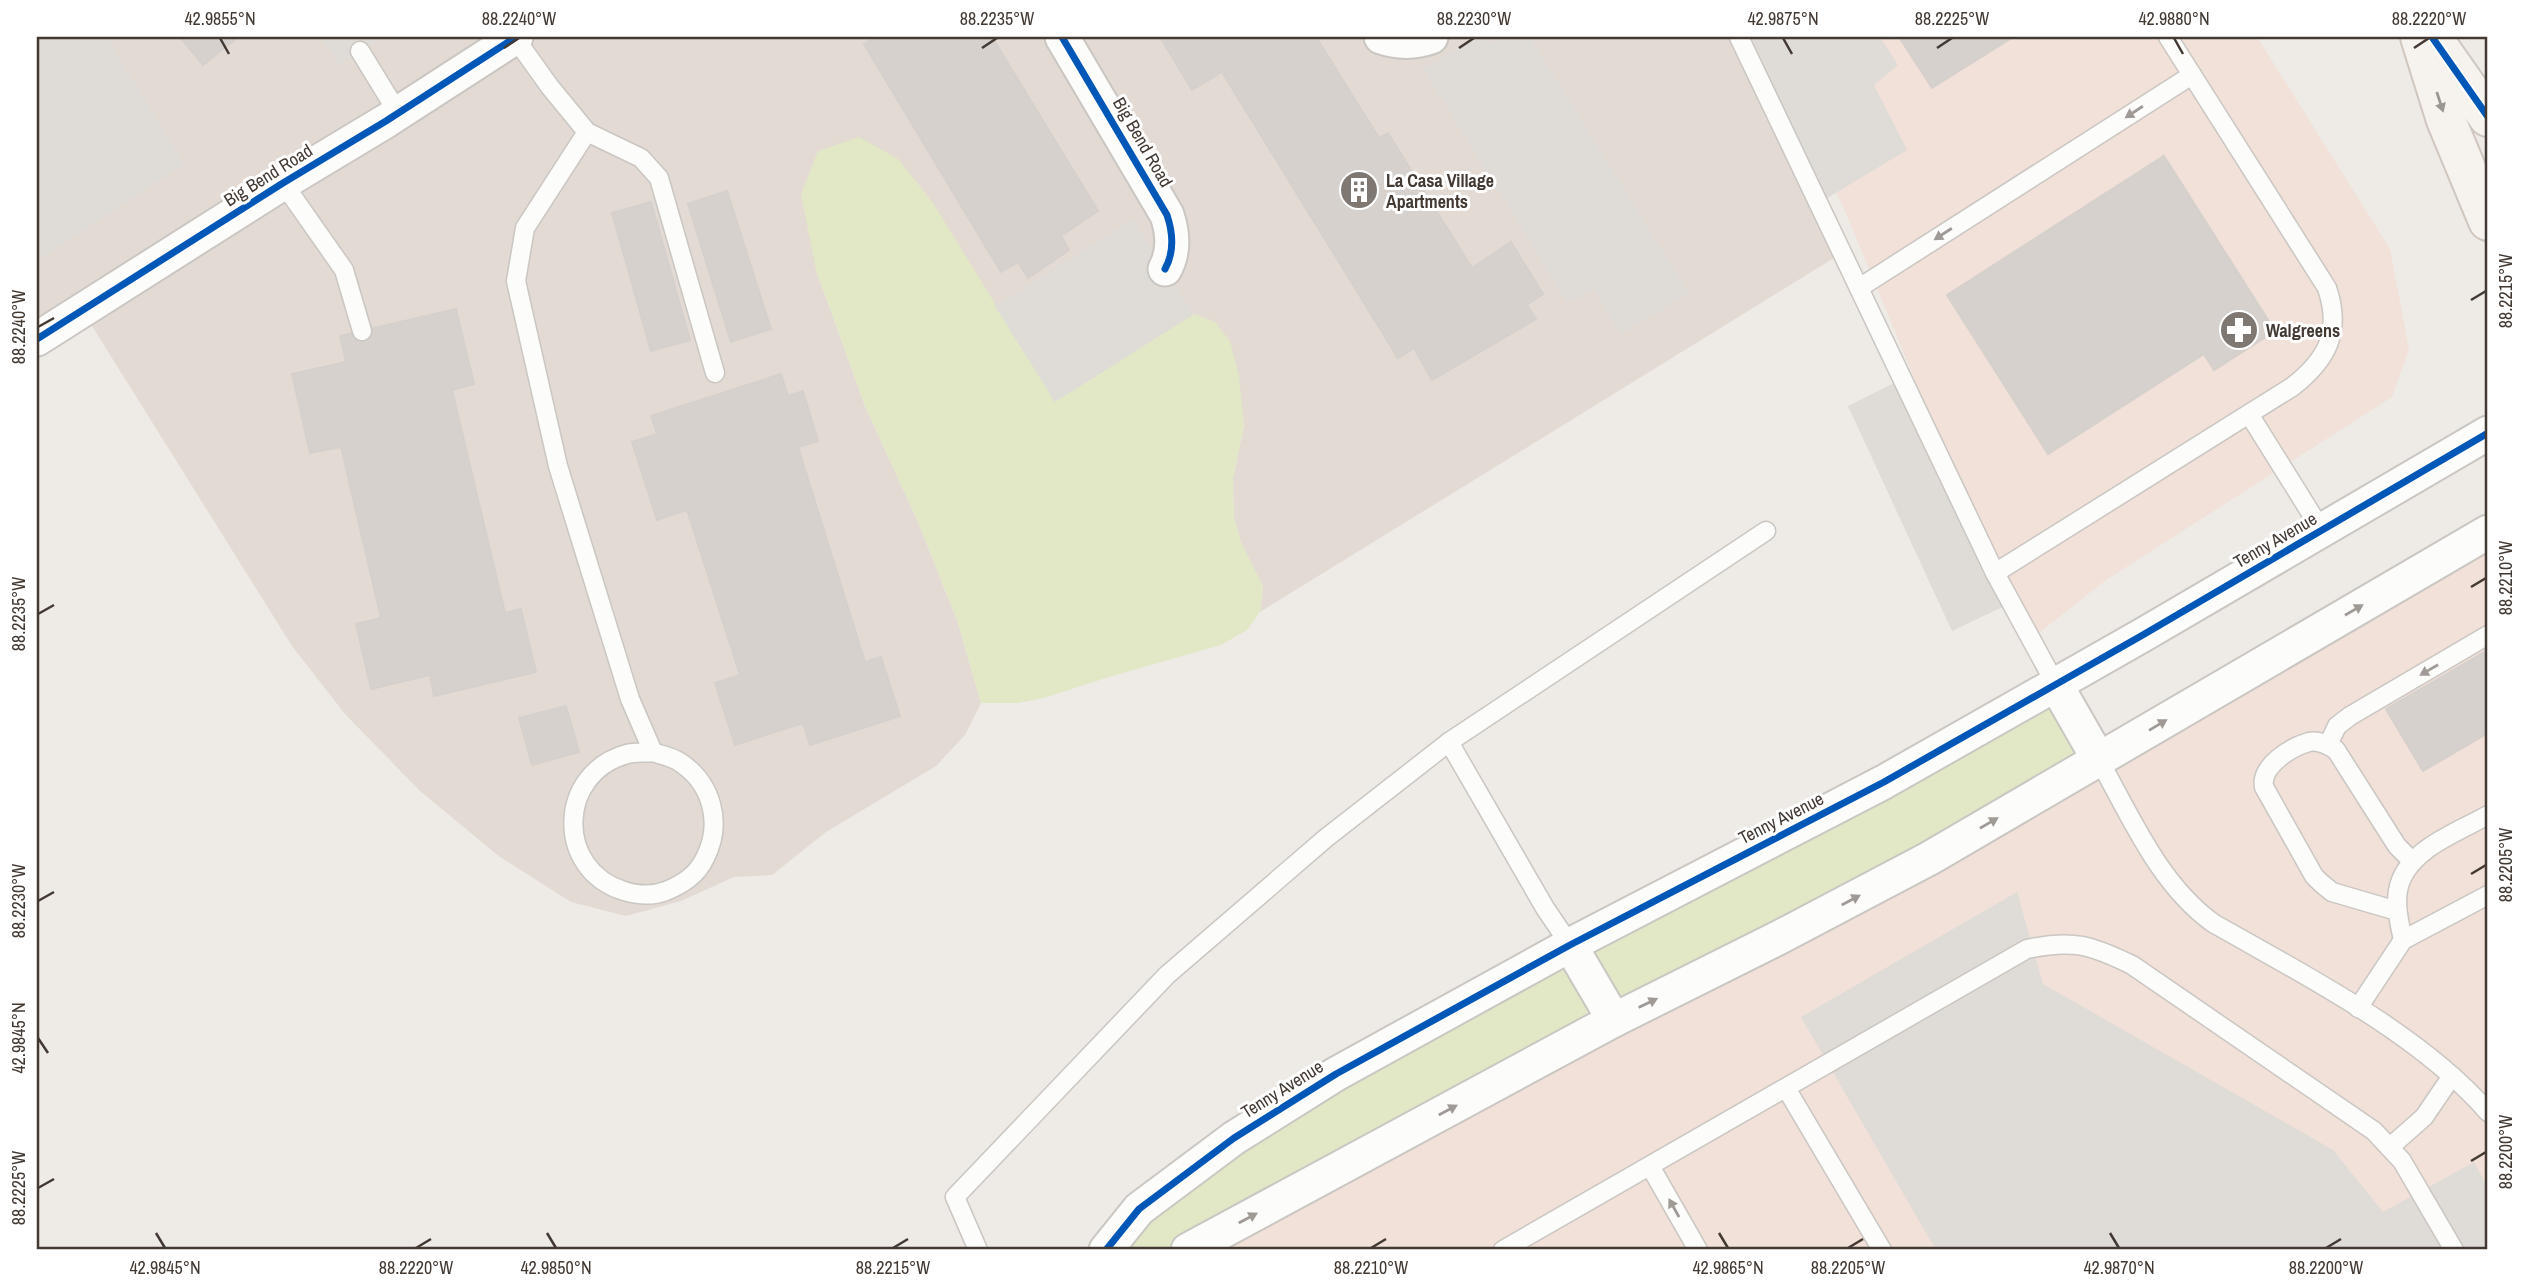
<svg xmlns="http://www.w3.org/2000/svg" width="2525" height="1287" font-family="'Archivo Narrow',sans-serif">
<rect width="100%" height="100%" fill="#eeeae6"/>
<g fill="#e2dad3">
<polygon points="37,37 510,37 37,335"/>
<polygon points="517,37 1739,37 1842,253 1260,612 1263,586 1241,543 1234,518 1233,479 1244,425 1055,402 995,306 816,270 865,406 918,522 958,623 981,703 965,735 936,766 826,832 772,875 734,877 681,901 626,916 571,902 500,857 420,791 345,714 292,646 82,310"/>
</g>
<g fill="#f1e1d8">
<polygon points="1762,37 2257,37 2390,249 2409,349 2392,397 2106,580 2035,636 1854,409 1915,380 1845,211"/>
<polygon points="2488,533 2488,1250 1214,1250"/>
</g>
<g fill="#e2e8c6">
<polygon points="859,137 898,159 933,203 1055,401 1194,314 1215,322 1230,341 1239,376 1244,425 1233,479 1234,518 1241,543 1263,586 1260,612 1247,630 1221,645 1109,677 1044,698 1018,703 981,703 958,623 918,522 865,406 816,270 801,194 818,151"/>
<polygon points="2056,685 2099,759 1213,1250 1106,1250 1233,1139"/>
</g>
<g fill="#dfdbd7">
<polygon points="37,37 107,37 184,164 37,261"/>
<polygon points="320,37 384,37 339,65"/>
<polygon points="1476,37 1489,37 1494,44 1505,37 1530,37 1689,293 1621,335 1594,289 1568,304 1423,69"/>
<polygon points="1739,37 1880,37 1898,65 1874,85 1907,150 1819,203"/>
<polygon points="1133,219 1194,314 1055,402 995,306"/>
<polygon points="1902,379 2011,603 1952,631 1848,406"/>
<polygon points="2017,892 2043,984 2333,1150 2383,1212 2474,1162 2488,1188 2488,1250 1936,1250 1801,1017"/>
</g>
<g fill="#d6d1cd" stroke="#d6d0cc" stroke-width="2">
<polygon points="180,37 238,37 203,65"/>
<polygon points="876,37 992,37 1098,211 1061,236 1069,250 1028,278 1018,262 1001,272 864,44"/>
<polygon points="1160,37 1316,37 1379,138 1388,133 1472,268 1511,242 1543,294 1527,305 1536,319 1432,380 1414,348 1398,358 1222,72 1192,90"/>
<polygon points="1899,37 2013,37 1932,88"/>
<polygon points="2164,156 2275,331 2214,370 2204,354 2048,454 1947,295"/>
<polygon points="727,191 771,329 731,342 688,204"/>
<polygon points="651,202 690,340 651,351 612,213"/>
<polygon points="456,309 474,384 452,390 505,613 521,609 536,672 434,696 430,675 371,689 356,624 381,618 341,447 310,453 292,374 346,362 340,336"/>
<polygon points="781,374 788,396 803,391 818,441 798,447 865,662 881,657 900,716 810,745 803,723 735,745 715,683 740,675 687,510 657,520 632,442 657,434 651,416"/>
<polygon points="2488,650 2488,733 2423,771 2386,709"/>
<polygon points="566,706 579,752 532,765 519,718"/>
</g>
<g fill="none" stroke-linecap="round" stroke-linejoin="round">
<defs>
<g id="service">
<polyline points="1739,37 1995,573 2056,685"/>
<polyline points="515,38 550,87 587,132 641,158 659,178 715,373"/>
<polyline points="360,51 398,113"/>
<path d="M587,132L525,228L516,281L558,466L630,699L653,752C661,755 671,757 678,761C712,782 723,823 705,858C697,875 683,884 666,891C653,896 637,895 624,891C555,870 557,773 627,754C635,752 645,753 653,752"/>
<polyline points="283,183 344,270 362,331"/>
<polyline points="1859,288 2192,75"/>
<polyline points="2249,414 2322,531"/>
<path d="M1995,573L2292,387C2327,360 2342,332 2327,288L2168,37"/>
<polyline points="2328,745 2337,726 2350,716 2488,635"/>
<path d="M2099,760C2131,817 2159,884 2213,923C2304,975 2419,1033 2488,1112"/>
<path d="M2397,911L2332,892L2321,883L2314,876L2264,787C2260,766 2291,747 2309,742C2319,740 2328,745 2336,750L2397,846L2413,862"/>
<path d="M2403,940C2399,921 2393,899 2401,880C2414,847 2460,831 2488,815"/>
<polyline points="1570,945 1545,908 1449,742 1766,531"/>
<polyline points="2358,1008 2403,940 2488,895"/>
<polyline points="1786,1088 1882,1250"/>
<polyline points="2390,1147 2424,1117 2452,1076"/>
<polyline points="1650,1166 1698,1250"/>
<polyline points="978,1250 955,1197 1167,975 1326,838 1449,742"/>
<path d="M1503,1250L2027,949C2073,939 2091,945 2132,965L2374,1131L2402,1161L2454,1250"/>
</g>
<g id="minor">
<path d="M1062,37L1167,215C1173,233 1175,251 1165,269"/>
<path d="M1381,37C1398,43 1414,43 1431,37"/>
<polyline points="37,339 283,183 386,121 516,37"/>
<polyline points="2056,685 2099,760"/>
<polyline points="1570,945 1614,1020"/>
<polyline points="1106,1250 1139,1209 1234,1138 1336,1074 1570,945 1884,782 2141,636 2488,433"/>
<polyline points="1188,1250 1614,1020 1780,937 1930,858 2488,532"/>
</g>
<g id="secondary">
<polyline points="2420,37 2446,120 2488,221"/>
<polyline points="2432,37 2488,117"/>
</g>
</defs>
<use href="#service" stroke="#cac6c2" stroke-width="21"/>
<use href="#minor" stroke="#cac6c2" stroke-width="37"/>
<use href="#secondary" stroke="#cfc6be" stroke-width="42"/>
<use href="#service" stroke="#fcfcfb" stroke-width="18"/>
<use href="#minor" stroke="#fcfcfb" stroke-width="33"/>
<use href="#secondary" stroke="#f6f2ed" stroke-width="38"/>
<defs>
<g id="cycleway">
<path d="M1062,37L1167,215C1173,233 1175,251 1165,269"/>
<polyline points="2432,37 2488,117"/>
<polyline points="37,339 283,183 386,121 516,37"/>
<polyline points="1106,1250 1139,1209 1234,1138 1336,1074 1570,945 1884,782 2141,636 2488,433"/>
</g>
</defs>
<use href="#cycleway" stroke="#fff" stroke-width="11"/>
<use href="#cycleway" stroke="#0057b8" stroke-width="7"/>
</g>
<defs><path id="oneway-solid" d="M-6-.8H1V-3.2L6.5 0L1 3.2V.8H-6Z" transform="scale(1.75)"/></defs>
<use fill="#9c9690" href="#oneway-solid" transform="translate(2440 102) rotate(72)"/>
<g fill="#a09a97">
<use href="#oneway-solid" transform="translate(2134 112) rotate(147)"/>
<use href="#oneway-solid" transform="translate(1943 234) rotate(147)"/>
<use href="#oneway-solid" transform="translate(2354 610) rotate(-30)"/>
<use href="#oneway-solid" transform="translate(2429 670) rotate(150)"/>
<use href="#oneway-solid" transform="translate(2158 725) rotate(-31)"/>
<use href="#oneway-solid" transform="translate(1989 823) rotate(-30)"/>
<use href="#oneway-solid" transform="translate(1851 900) rotate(-28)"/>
<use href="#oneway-solid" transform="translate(1648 1003) rotate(-26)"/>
<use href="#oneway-solid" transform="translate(1448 1110) rotate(-28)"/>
<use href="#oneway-solid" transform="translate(1674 1208) rotate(-119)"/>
<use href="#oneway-solid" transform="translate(1248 1218) rotate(-28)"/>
</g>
<path fill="none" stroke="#433933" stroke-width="2.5" d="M220,38L229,54M1783,38L1792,54M2174,38L2183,54M504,48L519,38M982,48L997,38M1459,48L1474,38M1937,48L1952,38M2414,48L2429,38M2471,300L2486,291M38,327L54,318M2471,587L2486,578M38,614L54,605M2471,874L2486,865M38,901L54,892M38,1038L48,1053M2471,1161L2486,1152M38,1188L54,1179M156,1233L165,1248M547,1233L556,1248M1719,1233L1728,1248M2110,1233L2119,1248M416,1248L431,1239M893,1248L908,1239M1371,1248L1386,1239M1848,1248L1863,1239M2326,1248L2341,1239"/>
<defs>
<symbol id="building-disc" viewBox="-11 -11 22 22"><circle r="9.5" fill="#7f7772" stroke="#fff"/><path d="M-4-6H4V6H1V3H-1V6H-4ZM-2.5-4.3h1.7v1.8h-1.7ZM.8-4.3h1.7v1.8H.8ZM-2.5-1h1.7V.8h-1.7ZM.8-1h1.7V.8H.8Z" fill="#fff"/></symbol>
<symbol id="pharmacy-disc" viewBox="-11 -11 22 22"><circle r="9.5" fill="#7f7772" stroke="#fff"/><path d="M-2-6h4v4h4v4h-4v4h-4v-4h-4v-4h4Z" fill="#fff"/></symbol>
</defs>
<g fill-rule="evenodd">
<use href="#building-disc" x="1337" y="168" width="44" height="44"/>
<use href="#pharmacy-disc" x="2217" y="308" width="44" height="44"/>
</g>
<g text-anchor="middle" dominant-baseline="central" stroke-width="6" stroke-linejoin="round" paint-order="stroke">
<g font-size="18" fill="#433933" stroke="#fff">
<text transform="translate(1143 142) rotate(60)">Big Bend Road</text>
<text transform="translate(268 175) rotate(-32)">Big Bend Road</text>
<text transform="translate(2275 540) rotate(-30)">Tenny Avenue</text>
<text transform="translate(1781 818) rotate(-27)">Tenny Avenue</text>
<text transform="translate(1282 1089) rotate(-32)">Tenny Avenue</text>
</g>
<g font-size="18" font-weight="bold" fill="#433933" stroke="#fff" text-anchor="start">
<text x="1386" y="180">La Casa Village<tspan x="1386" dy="21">Apartments</tspan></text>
<text x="2266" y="330">Walgreens</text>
</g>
</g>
<rect width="2525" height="1287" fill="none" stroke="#ffffff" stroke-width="77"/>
<rect x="38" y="38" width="2448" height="1210" fill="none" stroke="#433933" stroke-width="2.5"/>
<g font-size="18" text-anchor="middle" fill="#433933">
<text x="220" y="25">42.9855°N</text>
<text x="519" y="25">88.2240°W</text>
<text x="997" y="25">88.2235°W</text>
<text x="1474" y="25">88.2230°W</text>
<text x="1783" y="25">42.9875°N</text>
<text x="1952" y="25">88.2225°W</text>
<text x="2174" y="25">42.9880°N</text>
<text x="2429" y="25">88.2220°W</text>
<text transform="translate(2506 291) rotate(-90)" y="6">88.2215°W</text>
<text transform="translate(19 327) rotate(-90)" y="6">88.2240°W</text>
<text transform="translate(2506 578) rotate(-90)" y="6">88.2210°W</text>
<text transform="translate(19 614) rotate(-90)" y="6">88.2235°W</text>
<text transform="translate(2506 865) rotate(-90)" y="6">88.2205°W</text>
<text transform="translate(19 901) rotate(-90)" y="6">88.2230°W</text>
<text transform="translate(19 1038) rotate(-90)" y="6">42.9845°N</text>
<text transform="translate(2506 1152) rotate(-90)" y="6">88.2200°W</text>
<text transform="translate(19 1188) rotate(-90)" y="6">88.2225°W</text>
<text x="165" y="1274">42.9845°N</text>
<text x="416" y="1274">88.2220°W</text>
<text x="556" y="1274">42.9850°N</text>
<text x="893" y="1274">88.2215°W</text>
<text x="1371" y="1274">88.2210°W</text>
<text x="1728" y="1274">42.9865°N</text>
<text x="1848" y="1274">88.2205°W</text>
<text x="2119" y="1274">42.9870°N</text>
<text x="2326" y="1274">88.2200°W</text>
</g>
</svg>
